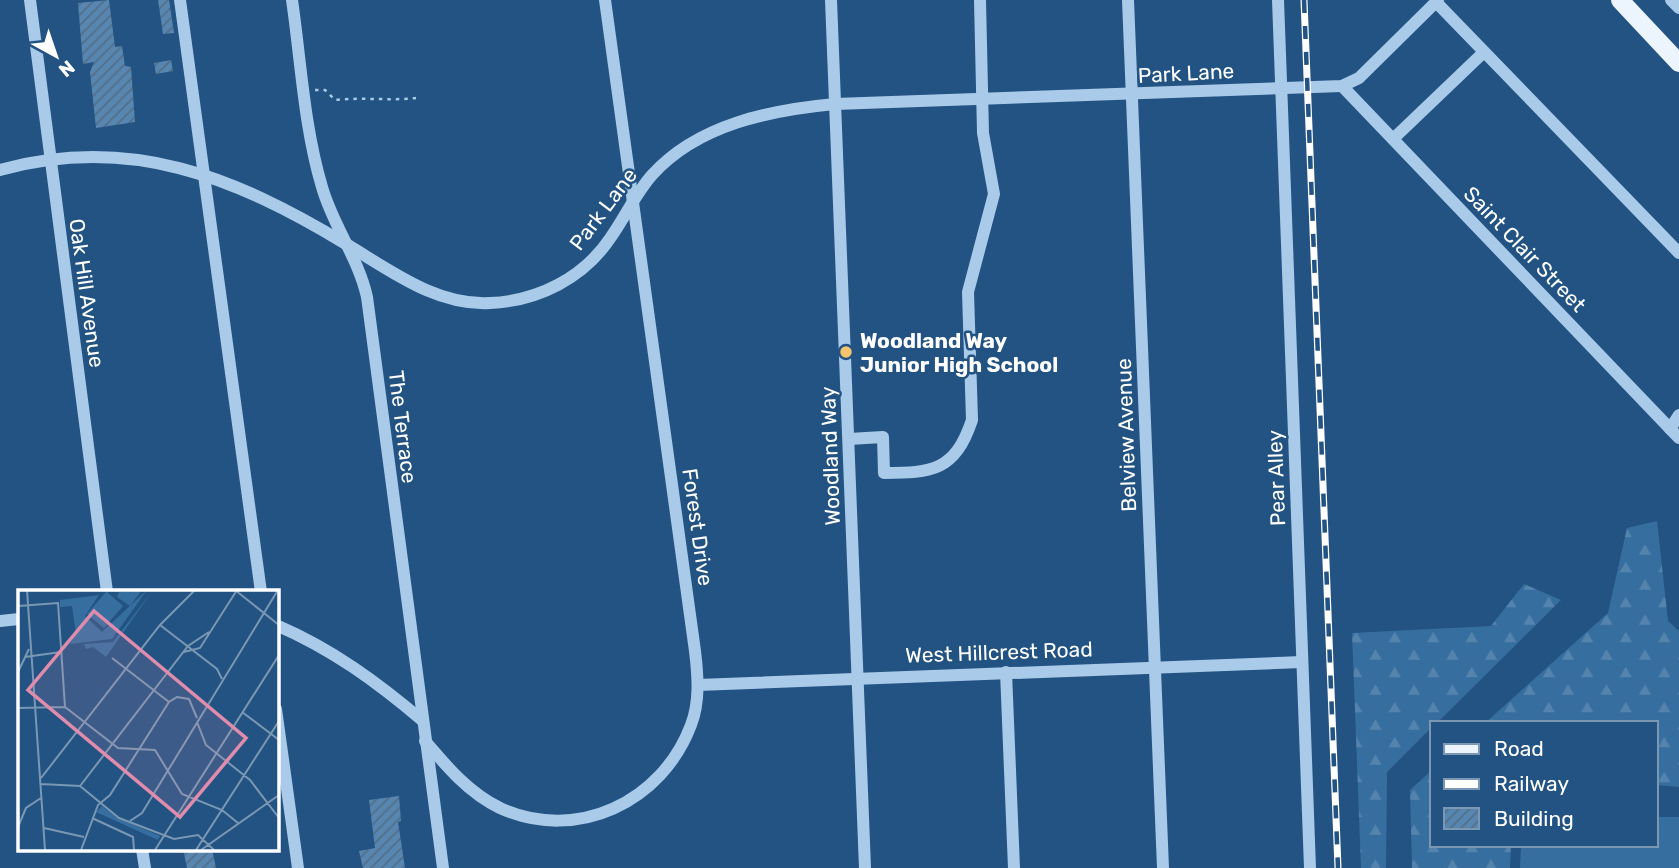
<svg xmlns="http://www.w3.org/2000/svg" width="1679" height="868" font-family="Rubik,sans-serif">
<defs>
<pattern id="forest-firs" width="22" height="20" patternUnits="userSpaceOnUse" patternTransform="scale(1.75)"><rect width="22" height="20" fill="#366ea0"/><path d="M5 1l3.5 6h-7zM16 11l3.5 6h-7z" fill="#5484ae"/></pattern>
<pattern id="building-hatch" width="6" height="6" patternUnits="userSpaceOnUse" patternTransform="scale(1.75)"><rect width="6" height="6" fill="#5786b0"/><path d="M-1 1l2-2M0 6l6-6M5 7l2-2" fill="none" stroke="#536f88"/></pattern>
</defs>
<rect width="100%" height="100%" fill="#225382"/>
<g fill="url(#forest-firs)">
<polygon points="1657,521 1668,621 1679,631 1679,787 1656,785 1656,723 1485,723 1608,613 1627,528"/>
<polygon points="1524,584 1561,600 1437,723 1432,723 1432,727 1387,772 1386,868 1361,868 1352,633 1491,626"/>
<polygon points="1432,770 1432,845 1511,845 1510,868 1412,868 1410,790"/>
</g>
<polygon fill="#366ea0" points="1656,817 1679,817 1679,868 1520,868 1521,845 1656,845"/>
<g fill="url(#building-hatch)">
<polygon points="109,0 115,47 122,46 125,66 131,67 135,122 96,128 90,72 94,62 83,64 78,3"/>
<polygon points="158,0 169,0 174,33 163,34"/>
<polygon points="171,60 173,71 156,74 154,63"/>
<polygon points="399,796 401,821 398,822 405,868 363,868 359,851 375,848 369,800"/>
<polygon points="183,849 212,849 216,868 187,868"/>
</g>
<g fill="none" stroke-linecap="round" stroke-linejoin="round">
<path stroke="#a9cae8" stroke-width="2.5" stroke-dasharray="3.5 5" stroke-linecap="butt" d="M315,90H325L335,100C363,97 389,101 416,98"/>
<g stroke="#a9cae8" stroke-width="12">
<polyline points="30,0 107,592"/>
<polyline points="180,0 261,592"/>
<path d="M292,0C301,62 304,127 322,187C333,226 358,257 367,297L443,868"/>
<polyline points="831,0 865,868"/>
<polyline points="1128,0 1163,868"/>
<polyline points="1278,0 1310,868"/>
<polyline points="1671,0 1679,8"/>
<polyline points="1436,2 1679,253"/>
<polyline points="1342,86 1679,438"/>
<polyline points="1393,139 1484,52"/>
<path d="M0,170C130,134 235,177 346,244C390,270 436,306 490,303C538,301 584,278 611,237C625,217 636,193 652,175C698,124 771,110 835,104L1342,86L1359,78L1438,0"/>
<polyline points="1670,429 1679,415"/>
<path d="M849,439L883,437L884,473C932,473 955,471 972,420L968,292L994,194L983,133L980,0"/>
<polyline points="0,621 19,619"/>
<path d="M276,625C332,649 377,682 423,721"/>
<polyline points="1006,672 1014,868"/>
<polyline points="698,685 1302,662"/>
<polyline points="276,709 298,868"/>
<path d="M425,741C447,767 469,793 500,808C577,843 662,802 691,725C700,702 698,676 695,651L605,0"/>
<polyline points="142,849 145,868"/>
</g>
<polyline stroke="#ecf4fe" stroke-width="18" points="1620,0 1679,63"/>
<defs>
<polyline id="rail" points="1304,0 1338,868"/>
</defs>
<use href="#rail" stroke="#fff" stroke-width="7"/>
<use href="#rail" stroke="#225382" stroke-width="4.5" stroke-dasharray="13" stroke-linecap="butt"/>
</g>
<circle fill="#f4c36c" stroke="#225382" stroke-width="2.5" cx="846" cy="352" r="7"/>
<g text-anchor="middle" dominant-baseline="central" stroke-width="5" stroke-linejoin="round" paint-order="stroke">
<g font-size="21" fill="#fff" stroke="#225382">
<text transform="translate(1186 73) rotate(-3)">Park Lane</text>
<text transform="translate(603 209) rotate(-53)">Park Lane</text>
<text transform="translate(1525 249) rotate(46)">Saint Clair Street</text>
<text transform="translate(87 293) rotate(82)">Oak Hill Avenue</text>
<text transform="translate(403 427) rotate(83)">The Terrace</text>
<text transform="translate(1126 435) rotate(-92)">Belview Avenue</text>
<text transform="translate(830 456) rotate(-92)">Woodland Way</text>
<text transform="translate(1276 478) rotate(-92)">Pear Alley</text>
<text transform="translate(698 527) rotate(82)">Forest Drive</text>
<text transform="translate(999 652) rotate(-2)">West Hillcrest Road</text>
</g>
<g font-size="21" font-weight="bold" fill="#fff" stroke="#225382" text-anchor="start">
<text x="860" y="340">Woodland Way<tspan x="860" dy="24">Junior High School</tspan></text>
</g>
</g>
<g transform="translate(18 590)">
<rect width="261" height="261" fill="#225382"/>
<path d="M129,0L94,49L52,54L58,44L54,16L42,17V10L81,5L67,26L84,42ZM135,0L88,67L75,57L68,59L66,54L95,52Z" fill="#366ea0"/>
<path d="M85,0H101L102,2L124,0L112,16L99,7L101,2H89L105,16L86,38L69,24L88,2ZM84,216L99,228L142,246L140,250L78,222Z" fill="#366ea0"/>
<path fill="none" stroke="#7a98b4" stroke-width="2" d="M9,0L27,260M217,0L261,35M0,16L40,13L47,117M142,35L199,79L204,89M166,62L182,58L219,0M7,67L43,62M94,68L151,112M0,82L11,59M0,118L47,117L100,158L137,160L164,204L204,220L220,233M224,122L261,150M179,132L188,155L232,190L261,228M23,188L142,35L177,0M23,194L62,196L101,228L156,249L180,245L196,260M62,196L170,56L191,42M74,228L115,247L116,260M112,231L124,223L260,0M0,237L8,218L23,208M26,238L66,247M63,260L80,215L92,205L151,112L159,107L171,109L179,128M137,260L261,65M178,260L261,131M183,260L261,205"/>
<path fill="#e08cad" fill-opacity="0.15" stroke="#e08cad" stroke-width="3.5" d="M76,21L228,148L162,227L10,100Z"/>
<rect width="261" height="261" fill="none" stroke="#fff" stroke-width="3.5"/>
</g>
<rect x="1430" y="721" width="228" height="126" fill="#225382" stroke="#7a98b4" stroke-width="2"/>
<rect x="1444" y="744" width="35" height="10" fill="#ecf4fe" stroke="#7a98b4" stroke-width="2"/>
<text x="1494" y="756" font-size="21" fill="#ffffff">Road</text>
<rect x="1444" y="779" width="35" height="10" fill="#ffffff" stroke="#7a98b4" stroke-width="2"/>
<text x="1494" y="791" font-size="21" fill="#ffffff">Railway</text>
<rect x="1444" y="808" width="35" height="21" fill="url(#building-hatch)" stroke="#7a98b4" stroke-width="2"/>
<text x="1494" y="826" font-size="21" fill="#ffffff">Building</text>
<g transform="translate(56 56) rotate(140)" stroke="#225382" stroke-width="5" paint-order="stroke">
<path d="M0-5L12 26L0 18L-12 26Z" fill="#ffffff"/>
<text y="-10" font-size="19" font-weight="bold" text-anchor="middle" fill="#ffffff">N</text>
</g>
</svg>
